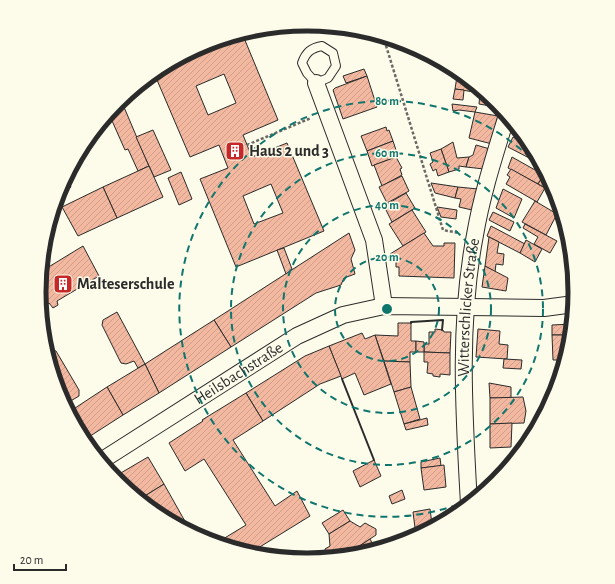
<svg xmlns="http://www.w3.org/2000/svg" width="615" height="584" font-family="'Alegreya Sans',sans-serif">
<defs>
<pattern id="building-hatch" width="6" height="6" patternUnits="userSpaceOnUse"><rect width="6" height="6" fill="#f2b8a0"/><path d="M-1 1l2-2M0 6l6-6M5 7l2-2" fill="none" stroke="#d09e8a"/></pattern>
</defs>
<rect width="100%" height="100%" fill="#fdfbea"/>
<g fill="url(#building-hatch)" stroke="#2b2b2b" fill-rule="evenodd">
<path d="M242,33L278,120L243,135L252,157L287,143L324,231L236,267L200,179L228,168L219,145L190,157L154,73L175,60ZM224,74L236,103L208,115L196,86ZM271,184L283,213L254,224L243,196Z"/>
<polygon points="364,69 367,76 346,83 343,76"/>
<polygon points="458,70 487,94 455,89"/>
<polygon points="367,76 377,107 343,119 333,90 335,88"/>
<polygon points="455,89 464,90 463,100 453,99"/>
<polygon points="480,93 487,94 501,107 494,106 494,109 490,109 490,106 479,104"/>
<polygon points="121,100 149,166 138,171 128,149 125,150 109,114"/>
<polygon points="452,104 477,107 475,112 459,110 453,111"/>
<polygon points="475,112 498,116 492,144 469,138"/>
<polygon points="386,127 387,131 389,130 393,141 367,151 361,136"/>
<polygon points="153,130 171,170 154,177 136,137"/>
<polygon points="513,137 533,148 536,154 533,160 508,147"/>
<polygon points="393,141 397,153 396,157 372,166 367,151"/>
<polygon points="453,142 457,158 469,157 466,167 459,166 459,169 449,172 441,149"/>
<polygon points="476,145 490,149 484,169 466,167 469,157 473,155"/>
<polygon points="441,149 449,172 438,176 436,169 433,171 430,164 433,162 430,153"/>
<polygon points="536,154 543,167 532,161"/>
<polygon points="396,157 402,168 400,169 402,175 382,186 374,165"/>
<polygon points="512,157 544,175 538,184 508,168"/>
<polygon points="149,166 163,197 117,218 103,187"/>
<polygon points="511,169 545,188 537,202 506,184 510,177 507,175"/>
<polygon points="181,172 192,199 179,205 168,178"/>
<polygon points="545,173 547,174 557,194 538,184"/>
<polygon points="402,176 409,191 387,203 379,187"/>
<polygon points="66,178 71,187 59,193 60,189"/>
<polygon points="431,183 458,187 455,198 435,193"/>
<polygon points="103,187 117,218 78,236 62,207"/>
<polygon points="458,187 478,189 472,210 459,207 461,199 455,198"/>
<polygon points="503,189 522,199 514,218 496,208"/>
<polygon points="406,193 415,208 392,222 384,206"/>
<polygon points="535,201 557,214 546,235 522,222"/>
<polygon points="437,207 457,210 456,219 441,217"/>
<polygon points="412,210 426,232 403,246 389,224"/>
<polygon points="493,212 514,222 510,231 489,220"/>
<polygon points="525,224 557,241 550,253 534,244 538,237 523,228"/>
<polygon points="491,226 525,244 520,253 487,236"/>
<polygon points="349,233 355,250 351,259 355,274 344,278 341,285 316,293 231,347 214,320"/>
<polygon points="424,233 433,246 444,246 444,243 455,243 454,278 399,276 399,267 396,267 396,261 390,254"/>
<polygon points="489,237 499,242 497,253 504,254 503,265 496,264 495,272 485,266"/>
<polygon points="526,240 542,249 535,262 520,253"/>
<polygon points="83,246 99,276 57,301 58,305 53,308 49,303 41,308 40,292 42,271"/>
<polygon points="284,248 292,269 286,274 277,250"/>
<polygon points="485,266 508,278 506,291 482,287"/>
<polygon points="117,312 145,364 138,368 134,361 126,364 121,363 102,325 103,320"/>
<polygon points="214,320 231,347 159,393 145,364"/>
<polygon points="398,323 411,323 411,341 416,341 416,352 410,352 410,362 384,361 375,335 398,336"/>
<polygon points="572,324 571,335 552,335 552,325"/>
<polygon points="435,329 443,330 444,332 451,332 450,353 424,352 424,344 429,344 429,332 435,332"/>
<polygon points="478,329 500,331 499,344 508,345 507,359 476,357"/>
<polygon points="362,333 365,339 375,335 391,384 364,395 355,373 342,379 329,346"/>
<polygon points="552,335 566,335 566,338 571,338 566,360 553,360"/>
<polygon points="416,341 424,342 424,352 416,352"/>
<polygon points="329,346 341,376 320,384 263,421 246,393 305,356"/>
<polygon points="51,350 56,351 79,390 79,396 69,402 73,409 69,412 60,394 47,353"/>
<polygon points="424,352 450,353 450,375 440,374 440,377 433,376 433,374 427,373 428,362 424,362"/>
<polygon points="504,359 522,360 521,369 503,368"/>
<polygon points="384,361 410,362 411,387 394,392"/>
<polygon points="145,364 159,393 123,415 107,387"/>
<polygon points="489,383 511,387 511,398 490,398"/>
<polygon points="107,387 123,415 84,440 69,412"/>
<polygon points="411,387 420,419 404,424 394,392"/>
<polygon points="246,393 263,421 233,440 275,506 297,491 310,516 250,553 227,546 223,539 246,525 204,459 185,471 169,443 203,421 202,420"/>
<polygon points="523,397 526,411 524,423 490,424 490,398"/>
<polygon points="427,418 428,425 406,430 404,424"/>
<polygon points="512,423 511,447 490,448 490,424"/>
<polygon points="148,457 164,484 140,499 114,477"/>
<polygon points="440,458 441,466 421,468 421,462"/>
<polygon points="374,460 381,476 360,487 353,471"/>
<polygon points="444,465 446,487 424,490 421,468"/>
<polygon points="164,484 191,532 158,515 140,499"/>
<polygon points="402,490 405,499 392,504 389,496"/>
<polygon points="430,509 432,524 438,525 416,536 413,512"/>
<polygon points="343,510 350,521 329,534 322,523"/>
<polygon points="350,521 360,527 365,523 376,529 376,535 343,557 320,559 325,555 325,549 330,546 329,534"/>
<polygon points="370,539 376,550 360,555 343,557"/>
</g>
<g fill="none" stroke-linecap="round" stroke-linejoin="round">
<defs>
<path id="lane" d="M322,46L333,53L336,66L328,78L316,83L307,73L302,63C306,52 311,48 322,46Z"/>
<g id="street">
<polyline points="316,83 374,240 384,306"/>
<path id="s1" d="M101,461L297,336L343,315L384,306L544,308L574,304"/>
<path id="s2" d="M469,504C464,415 458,323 475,235C482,194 495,154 507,115"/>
</g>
</defs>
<use href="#lane" stroke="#2b2b2b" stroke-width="10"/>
<use href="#street" stroke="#2b2b2b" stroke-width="18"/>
<g stroke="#6a6964" stroke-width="2.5" stroke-dasharray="3 2" stroke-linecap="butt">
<polyline points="383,36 443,230 459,233"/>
<polyline points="247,145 311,118"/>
</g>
<use href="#lane" stroke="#fdfbea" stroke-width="8"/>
<use href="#street" stroke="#fdfbea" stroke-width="16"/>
<g stroke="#2b2b2b" stroke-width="2">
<polyline points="411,323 411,322 443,320 442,330"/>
<polyline points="342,379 374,460"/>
</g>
</g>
<g fill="none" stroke="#0f766e" stroke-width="2" stroke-dasharray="7 5">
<circle cx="387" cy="309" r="52"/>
<circle cx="387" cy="309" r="104"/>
<circle cx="387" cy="309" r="156"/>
<path d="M480 495A208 208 0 1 1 549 178"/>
</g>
<defs>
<symbol id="building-square" viewBox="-11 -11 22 22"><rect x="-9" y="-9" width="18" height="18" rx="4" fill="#c62828" stroke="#fdfbea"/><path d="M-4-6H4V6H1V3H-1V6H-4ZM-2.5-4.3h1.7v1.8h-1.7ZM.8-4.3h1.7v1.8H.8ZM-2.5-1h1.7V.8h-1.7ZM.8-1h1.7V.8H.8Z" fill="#fff"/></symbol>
</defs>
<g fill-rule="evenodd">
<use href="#building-square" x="224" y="140" width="22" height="22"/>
<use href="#building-square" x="52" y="273" width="22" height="22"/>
</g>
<g text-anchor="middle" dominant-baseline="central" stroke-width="3" stroke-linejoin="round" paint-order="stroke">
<g font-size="16" font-weight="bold" fill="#2b2b2b" stroke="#fdfbea" text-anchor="start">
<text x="249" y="151">Haus 2 und 3</text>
<text x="77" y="284">Malteserschule</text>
</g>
<g font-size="16" fill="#2b2b2b" stroke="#fdfbea">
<text stroke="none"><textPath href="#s2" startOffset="197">Witterschlicker Straße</textPath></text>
<text stroke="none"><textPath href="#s1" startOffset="163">Heilsbachstraße</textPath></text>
</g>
</g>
<path d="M0 0H615V584H0ZM46 292a261 261 0 1 1 522 0a261 261 0 1 1-522 0Z" fill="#fdfbea" fill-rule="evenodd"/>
<path fill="none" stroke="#2b2b2b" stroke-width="5" d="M46 292a261 261 0 1 1 522 0a261 261 0 1 1-522 0Z"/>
<circle cx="387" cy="309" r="6" fill="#0f766e" stroke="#fdfbea" stroke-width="2"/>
<g font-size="12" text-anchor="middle" font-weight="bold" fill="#0f766e" stroke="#fdfbea" stroke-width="3" stroke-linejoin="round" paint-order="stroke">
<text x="387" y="105">80 m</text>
<text x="387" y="157">60 m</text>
<text x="387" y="209">40 m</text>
<text x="387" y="261">20 m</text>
</g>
<path d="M14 564v6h52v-6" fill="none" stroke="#2b2b2b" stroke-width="2"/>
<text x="20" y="564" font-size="12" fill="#2b2b2b" stroke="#fdfbea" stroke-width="3" paint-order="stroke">20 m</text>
</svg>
